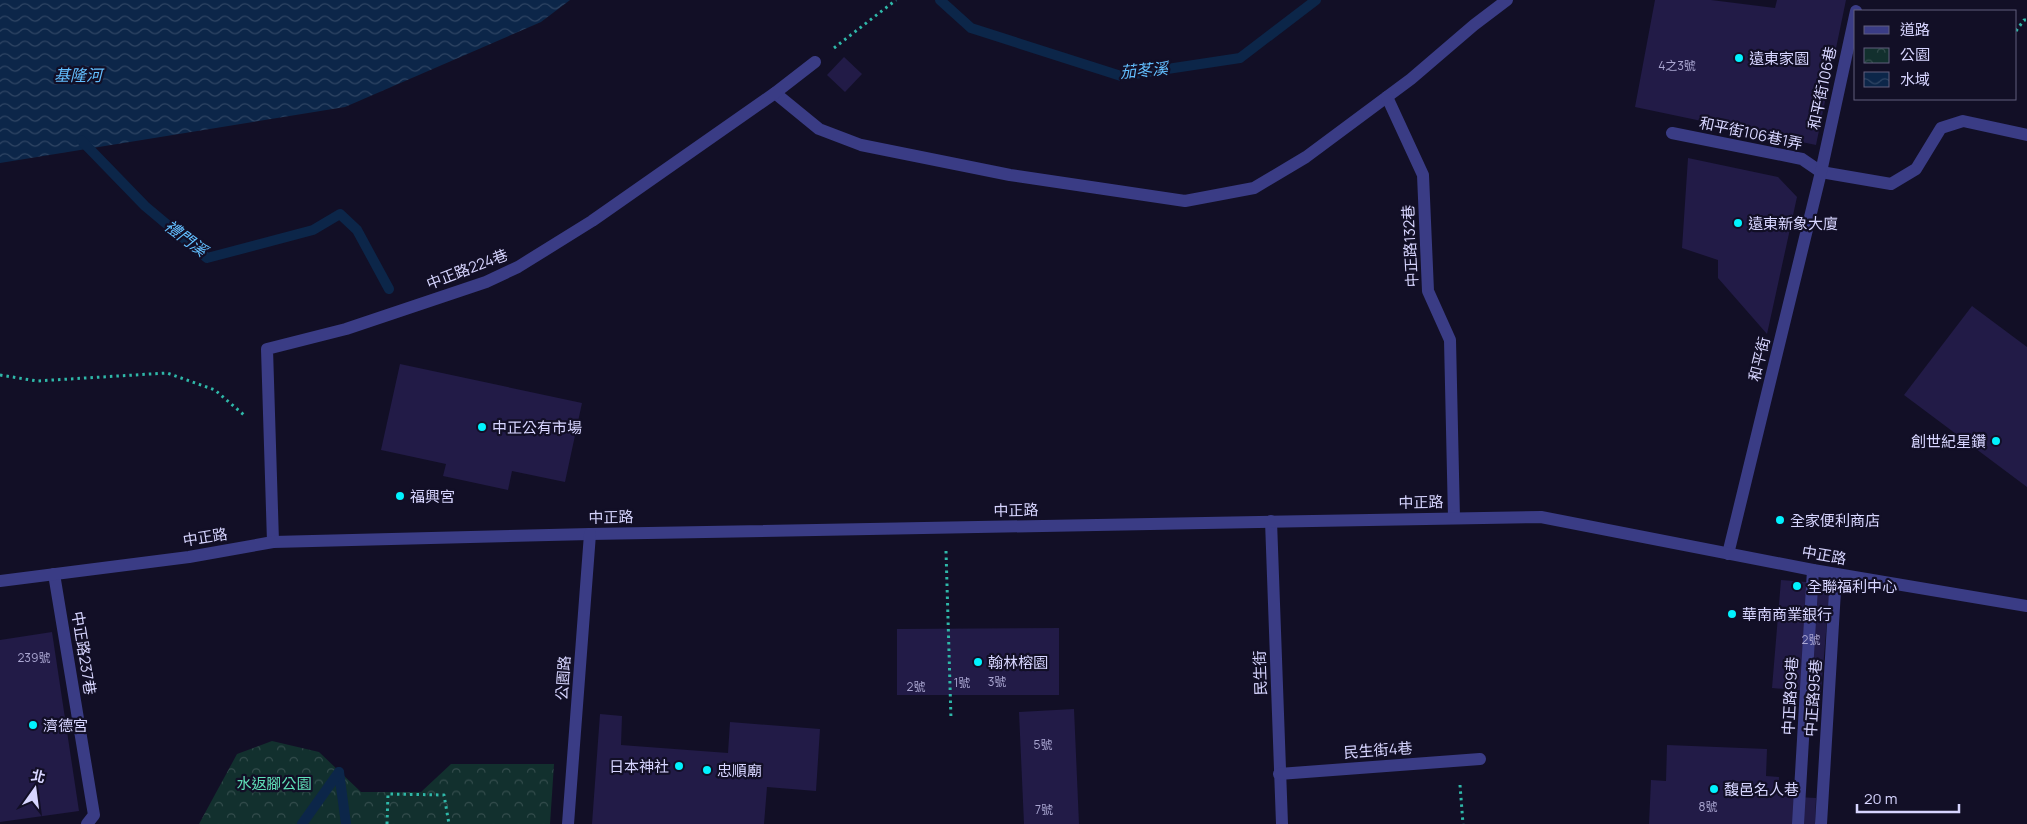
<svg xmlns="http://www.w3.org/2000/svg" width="2027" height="824" font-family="Manrope,'Noto Sans TC',sans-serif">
<defs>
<pattern id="park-crowns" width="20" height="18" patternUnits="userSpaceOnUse" patternTransform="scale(1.25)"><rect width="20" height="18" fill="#12302e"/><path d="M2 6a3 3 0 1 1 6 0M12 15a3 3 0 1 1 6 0" fill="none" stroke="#344d4d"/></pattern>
<pattern id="water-waves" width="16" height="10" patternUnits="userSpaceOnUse" patternTransform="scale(1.25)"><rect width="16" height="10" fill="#0c2649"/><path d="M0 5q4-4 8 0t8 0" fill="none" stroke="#2f4564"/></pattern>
</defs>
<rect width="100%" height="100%" fill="#120f26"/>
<polygon fill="url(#park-crowns)" points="272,741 319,752 361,792 421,792 451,764 554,764 550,824 199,824 237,754"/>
<polygon fill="url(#water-waves)" points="0,0 570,0 541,22 345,107 0,163"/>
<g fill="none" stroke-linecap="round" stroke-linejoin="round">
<g stroke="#0c2649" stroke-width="10">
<polyline points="940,0 971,28 1121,76 1240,58 1316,0"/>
<polyline points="81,140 145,206 207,258 313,230 340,214 357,230 389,289"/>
<polyline points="339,772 346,824"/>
<polyline points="302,824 339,772"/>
</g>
</g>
<g fill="#221b47">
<polygon points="1655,0 1711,0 1775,8 1777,0 1846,0 1816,145 1635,107"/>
<polygon points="844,57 862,74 845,92 827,75"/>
<polygon points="1688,158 1778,177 1797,197 1767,334 1718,278 1718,260 1682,248"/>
<polygon points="1972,306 2027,347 2027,487 1904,395"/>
<polygon points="400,364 582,403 565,482 512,471 508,490 443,476 446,464 381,450"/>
<polygon points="1781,580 1830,584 1821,692 1772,688"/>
<polygon points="1059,628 1059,695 897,695 897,629"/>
<polygon points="52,632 79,811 0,822 0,640"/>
<polygon points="1074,709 1079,824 1024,824 1019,712"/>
<polygon points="600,714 622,716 621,745 728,753 730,722 820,729 816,791 767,787 764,824 592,824"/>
<polygon points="1667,745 1767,749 1766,776 1779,777 1778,796 1816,798 1815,824 1649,824 1651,780 1666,781"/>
</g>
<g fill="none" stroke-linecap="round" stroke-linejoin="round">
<g stroke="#2fb8a9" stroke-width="3" stroke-dasharray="2.5 4" stroke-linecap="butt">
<polyline points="2016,31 2024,20 2027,20"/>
<polyline points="834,48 896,0"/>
<polyline points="0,375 37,381 167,373 215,390 244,415"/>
<polyline points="946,551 951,719"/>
<polyline points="1460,785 1463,824"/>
<polyline points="387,824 388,794 444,795 449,824"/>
</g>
<g stroke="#3a3c85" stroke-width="12">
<polyline points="775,93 819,129 861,145 1010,175 1185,201 1254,188 1306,157 1411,79 1474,25 1507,0"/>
<polyline points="1387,97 1423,175 1428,291 1450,340 1454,518"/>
<polyline points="1672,133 1802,159 1821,172 1891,184 1916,169 1941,128 1963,121 2027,135"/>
<polyline points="1271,521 1282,824"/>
<polyline points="273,542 267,349 346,329 486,282 518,267 592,221 775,93 815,62"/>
<polyline points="1728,554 1821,172 1856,11"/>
<polyline points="54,574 94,815 87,824"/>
<polyline points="0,581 189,557 273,542 590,534 1541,517 1813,570 2027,606"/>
<polyline points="1279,774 1480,759"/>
<polyline points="568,824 590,534"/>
<polyline points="1798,824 1813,570"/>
<polyline points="1821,824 1836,574"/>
</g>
</g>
<g fill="#01f3ff" stroke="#120f26" stroke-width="2">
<circle cx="1739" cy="58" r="5"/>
<circle cx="1738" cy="223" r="5"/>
<circle cx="482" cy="427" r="5"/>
<circle cx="1996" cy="441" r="5"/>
<circle cx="400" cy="496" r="5"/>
<circle cx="1780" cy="520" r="5"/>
<circle cx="1797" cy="586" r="5"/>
<circle cx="1732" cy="614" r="5"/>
<circle cx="978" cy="662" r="5"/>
<circle cx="33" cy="725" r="5"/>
<circle cx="679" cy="766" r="5"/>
<circle cx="707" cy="770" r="5"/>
<circle cx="1714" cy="789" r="5"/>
</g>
<g text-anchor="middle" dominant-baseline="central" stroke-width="4.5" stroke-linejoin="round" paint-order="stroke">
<g font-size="12" fill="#aaa6d1">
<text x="1677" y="65">4之3號</text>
<text x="1811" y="639">2號</text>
<text x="34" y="657">239號</text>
<text x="997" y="681">3號</text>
<text x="962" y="682">1號</text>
<text x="916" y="686">2號</text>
<text x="1043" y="744">5號</text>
<text x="1708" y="806">8號</text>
<text x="1044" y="809">7號</text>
</g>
<g font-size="15" fill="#d7d5ff" stroke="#120f26" text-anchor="start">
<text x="1749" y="58">遠東家園</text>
<text x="1748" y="223">遠東新象大廈</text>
<text x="492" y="427">中正公有市場</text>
<text x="1986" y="441" text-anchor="end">創世紀星鑽</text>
<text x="410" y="496">福興宮</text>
<text x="1790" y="520">全家便利商店</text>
<text x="1807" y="586">全聯福利中心</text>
<text x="1742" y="614">華南商業銀行</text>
<text x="988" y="662">翰林榕園</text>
<text x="43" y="725">濟德宮</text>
<text x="669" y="766" text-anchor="end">日本神社</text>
<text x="717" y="770">忠順廟</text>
<text x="1724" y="789">馥邑名人巷</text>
</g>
<g font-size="15" fill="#d7d5ff" stroke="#120f26">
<text transform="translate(1822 88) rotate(-78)">和平街106巷</text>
<text transform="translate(1751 133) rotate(12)">和平街106巷1弄</text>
<text transform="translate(1410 246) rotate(-93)">中正路132巷</text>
<text transform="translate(467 269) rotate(-21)">中正路224巷</text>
<text transform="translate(1759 359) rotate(-76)">和平街</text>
<text transform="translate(1421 502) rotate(-1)">中正路</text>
<text transform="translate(1016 510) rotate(-1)">中正路</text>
<text transform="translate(611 517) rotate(-1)">中正路</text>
<text transform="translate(205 537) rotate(-9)">中正路</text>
<text transform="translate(1824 555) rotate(10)">中正路</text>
<text transform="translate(84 653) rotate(81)">中正路237巷</text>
<text transform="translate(1260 673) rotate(-92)">民生街</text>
<text transform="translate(563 678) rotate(-86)">公園路</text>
<text transform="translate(1790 696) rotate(-87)">中正路99巷</text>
<text transform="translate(1813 698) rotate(-86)">中正路95巷</text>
<text transform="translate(1378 750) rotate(-4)">民生街4巷</text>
</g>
<g font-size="15" fill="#60e0b9" stroke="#120f26">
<text x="274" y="783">水返腳公園</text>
</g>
<g font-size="16" font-style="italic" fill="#63bfff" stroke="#120f26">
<text transform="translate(1144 70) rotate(-5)">茄苳溪</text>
<text x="78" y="75">基隆河</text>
<text transform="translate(186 238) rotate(37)">禮門溪</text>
</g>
</g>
<rect x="1854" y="10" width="162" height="90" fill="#120f26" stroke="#615e7d"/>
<rect x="1864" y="26" width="25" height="8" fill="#3a3c85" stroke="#615e7d"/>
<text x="1900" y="35" font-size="15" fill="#d7d5ff">道路</text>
<rect x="1864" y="48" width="25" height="15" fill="url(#park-crowns)" stroke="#615e7d"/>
<text x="1900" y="60" font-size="15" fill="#d7d5ff">公園</text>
<rect x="1864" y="72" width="25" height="15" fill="url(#water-waves)" stroke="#615e7d"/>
<text x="1900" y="85" font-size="15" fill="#d7d5ff">水域</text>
<g transform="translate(35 789) rotate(14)" stroke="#120f26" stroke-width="4" paint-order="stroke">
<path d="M0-4L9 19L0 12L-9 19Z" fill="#d7d5ff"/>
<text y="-8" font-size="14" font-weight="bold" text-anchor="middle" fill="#d7d5ff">北</text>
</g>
<path d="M1857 804v8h102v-8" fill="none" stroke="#d7d5ff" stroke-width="2.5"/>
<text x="1864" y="804" font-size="15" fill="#d7d5ff" stroke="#120f26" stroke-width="4" paint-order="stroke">20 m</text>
</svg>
